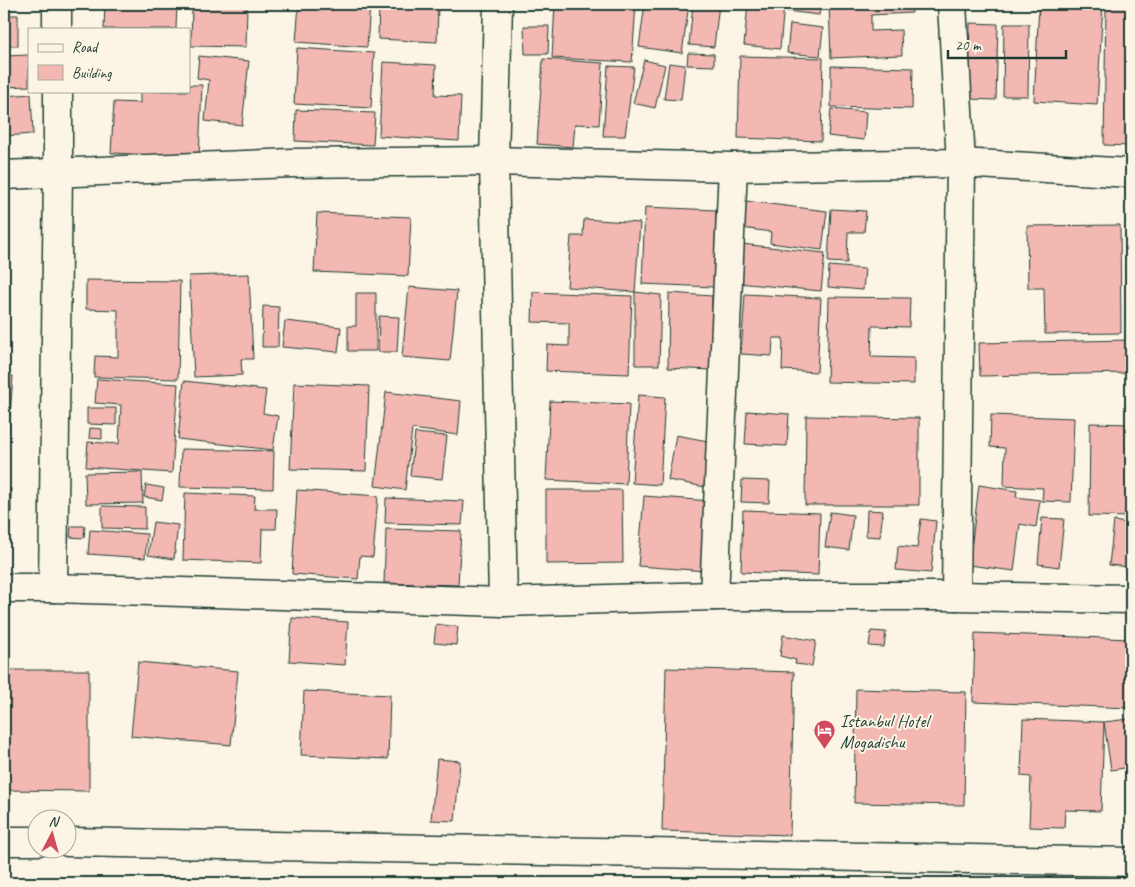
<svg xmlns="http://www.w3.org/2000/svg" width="1135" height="887" font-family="Caveat,sans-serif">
<rect width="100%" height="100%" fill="#fcf5e5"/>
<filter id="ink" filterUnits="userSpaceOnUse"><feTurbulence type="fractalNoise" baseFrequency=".02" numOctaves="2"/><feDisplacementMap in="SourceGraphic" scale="10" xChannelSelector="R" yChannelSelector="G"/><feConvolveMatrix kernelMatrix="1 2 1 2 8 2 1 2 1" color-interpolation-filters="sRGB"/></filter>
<g filter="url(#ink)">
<g fill="#f4b8b3" stroke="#1f3d34">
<polygon points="105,4 177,4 176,29 104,29"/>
<polygon points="192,4 247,4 246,47 191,46"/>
<polygon points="299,4 370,4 367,47 296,42"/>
<polygon points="379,4 438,4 437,42 378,39"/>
<polygon points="555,4 636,4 632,62 552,58"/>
<polygon points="645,4 689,4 682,53 639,47"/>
<polygon points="693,4 719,4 714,47 689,45"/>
<polygon points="748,4 784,4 780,49 744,45"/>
<polygon points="787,4 821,4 819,15 786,11"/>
<polygon points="829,4 911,4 912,13 871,15 871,31 901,30 902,55 831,58"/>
<polygon points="1039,4 1103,4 1097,105 1034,101"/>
<polygon points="1106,4 1131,4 1131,146 1104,145"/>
<rect x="4" y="15" width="14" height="31"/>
<polygon points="970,23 998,24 996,100 968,99"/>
<polygon points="790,24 823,28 820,56 787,53"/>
<polygon points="1004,24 1029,24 1028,96 1003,96"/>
<polygon points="524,26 549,26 548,54 525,54"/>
<polygon points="297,48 374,53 371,108 294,104"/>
<polygon points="688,53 714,54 714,66 687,65"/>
<polygon points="29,55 29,86 4,87 4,56"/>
<polygon points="199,56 249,61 242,125 205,121 209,80 197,78"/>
<polygon points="740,56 823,58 821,141 738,138"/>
<polygon points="543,59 603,63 599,125 575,124 573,147 537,144"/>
<polygon points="644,60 665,65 655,108 633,103"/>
<polygon points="383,62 436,65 435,95 461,96 459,141 379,136"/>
<polygon points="669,63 685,65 681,100 664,99"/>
<polygon points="608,66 634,67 625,136 603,136"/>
<polygon points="831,66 913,68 912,109 831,107"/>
<polygon points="189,85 202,85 199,157 111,153 114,102 140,103 140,91 189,91"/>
<polygon points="31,94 33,134 4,136 4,96"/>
<polygon points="831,109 866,112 864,140 828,136"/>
<polygon points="296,110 375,113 373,145 295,141"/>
<polygon points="745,201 827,211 822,250 770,243 771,232 742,228"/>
<polygon points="645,207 716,210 714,287 642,284"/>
<polygon points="831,209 866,211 864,232 848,232 847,263 828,262"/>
<polygon points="317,213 411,217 408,276 314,272"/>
<polygon points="584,219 640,223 635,292 567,287 571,236 583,236"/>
<polygon points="1120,225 1121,333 1045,334 1044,288 1028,288 1027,226"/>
<polygon points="741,244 825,253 821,291 738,283"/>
<polygon points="829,266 865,269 863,290 828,287"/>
<polygon points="249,274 253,359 241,359 242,375 194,377 189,276"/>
<polygon points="86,280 180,281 178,379 94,377 95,356 118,357 118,310 86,309"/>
<polygon points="409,287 457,291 450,361 402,357"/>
<polygon points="533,292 632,296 629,374 546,371 547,345 569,346 569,323 532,322"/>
<polygon points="635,292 661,295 659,365 635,365"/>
<polygon points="356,293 376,293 376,351 348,351 348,326 356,326"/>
<polygon points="669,293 712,296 712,370 668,368"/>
<polygon points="745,294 821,298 817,372 782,370 783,338 773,338 772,356 741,354"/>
<polygon points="829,297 910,298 909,327 872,326 871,357 914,358 914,384 827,382"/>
<polygon points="263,306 279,307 278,347 262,347"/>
<polygon points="379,316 399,317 397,352 378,352"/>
<polygon points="285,321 341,327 338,352 282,347"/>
<polygon points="1131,340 1131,373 980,376 979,343"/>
<polygon points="4,376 13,376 8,442 4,442"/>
<polygon points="97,379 178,384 172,473 86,467 88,442 119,444 121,405 95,403"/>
<polygon points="184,381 266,390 263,413 278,416 273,450 178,439"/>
<polygon points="294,383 369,386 366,471 290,469"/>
<polygon points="386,392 461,401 458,435 412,429 405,490 375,486"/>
<polygon points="638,395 665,397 660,485 632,483"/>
<polygon points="550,401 629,404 626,484 546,480"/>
<polygon points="87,408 116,408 116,425 87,424"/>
<polygon points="747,411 789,414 787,446 745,444"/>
<polygon points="991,415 1074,418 1071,502 1042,501 1043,488 1004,486 1005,448 990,447"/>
<polygon points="806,416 919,418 919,505 805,505"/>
<polygon points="1090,423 1131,424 1131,517 1089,516"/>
<polygon points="90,428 102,429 102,439 89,438"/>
<polygon points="415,433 447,436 442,479 410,476"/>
<polygon points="676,435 713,442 705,487 668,480"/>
<polygon points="181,449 274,451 273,489 180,487"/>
<polygon points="142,472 143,503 86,504 85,473"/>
<polygon points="742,480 770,481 769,503 741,502"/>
<polygon points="146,485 164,488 162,500 144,497"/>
<polygon points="979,485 1017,491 1016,497 1040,500 1036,527 1020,524 1014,571 969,565"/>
<rect x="4" y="489" width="7" height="31"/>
<polygon points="297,490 378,496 373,557 360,556 358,579 292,574"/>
<polygon points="546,490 622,490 623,563 546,564"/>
<polygon points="185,493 255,496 254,509 277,509 276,529 262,529 261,563 183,560"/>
<polygon points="644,496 711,501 706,571 638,566"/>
<polygon points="386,498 464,501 462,525 385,523"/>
<polygon points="102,506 145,507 145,529 102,528"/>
<polygon points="743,510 820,513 818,575 741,572"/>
<polygon points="867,510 883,511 880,537 866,536"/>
<polygon points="830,512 853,515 849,550 825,547"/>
<polygon points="1042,518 1064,519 1059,567 1038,564"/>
<polygon points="921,519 936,521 931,573 896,570 898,546 917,548"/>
<polygon points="1114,521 1131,524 1131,567 1109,565"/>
<polygon points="153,522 178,525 174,559 148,555"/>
<polygon points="71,526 85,526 84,538 70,537"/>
<polygon points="386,529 461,531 458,585 384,583"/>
<polygon points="90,530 147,534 145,558 88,554"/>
<polygon points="292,618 348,622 345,665 289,661"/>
<polygon points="436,624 458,627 456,645 434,643"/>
<polygon points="871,631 886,632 884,647 869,646"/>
<polygon points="975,633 1131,639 1131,708 973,702"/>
<polygon points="783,635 816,641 812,666 795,664 796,660 780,656"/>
<polygon points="138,662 238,671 231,745 131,736"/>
<polygon points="666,668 794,672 790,835 662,831"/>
<polygon points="4,670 89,670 89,791 4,790"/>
<polygon points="856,689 966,692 964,805 854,803"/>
<polygon points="304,691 390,695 388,759 301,755"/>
<polygon points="1023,719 1104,722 1101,811 1065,810 1064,828 1029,827 1031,777 1021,776"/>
<polygon points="1129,719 1131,735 1131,767 1111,770 1104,722"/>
<polygon points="437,759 460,761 455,821 431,820"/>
</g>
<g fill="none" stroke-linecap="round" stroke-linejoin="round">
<defs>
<g id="minor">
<polyline points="57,4 57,29"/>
<polyline points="498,4 494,161 503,602"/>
<polyline points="952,4 961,163 956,596"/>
<polyline points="4,175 292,163 494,161 733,167 961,163 1131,173"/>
<polyline points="4,588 53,588 503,602 714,596 956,596 1131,599"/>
<polyline points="53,588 58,172 58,91"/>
<polyline points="714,596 733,167"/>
<polyline points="4,841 38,841"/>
<polyline points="68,842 1131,862"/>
</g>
</defs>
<use href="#minor" stroke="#1f3d34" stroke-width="31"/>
<use href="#minor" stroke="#fcf5e5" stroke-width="28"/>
</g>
</g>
<defs>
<symbol id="hotel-pin" viewBox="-11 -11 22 30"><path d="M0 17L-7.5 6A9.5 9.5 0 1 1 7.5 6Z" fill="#d1495b" stroke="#fcf5e5"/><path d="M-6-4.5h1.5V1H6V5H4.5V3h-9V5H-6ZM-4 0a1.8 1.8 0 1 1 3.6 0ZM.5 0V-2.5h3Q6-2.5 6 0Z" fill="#fff"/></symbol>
</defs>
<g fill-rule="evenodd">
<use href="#hotel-pin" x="812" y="718" width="25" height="34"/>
</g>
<g text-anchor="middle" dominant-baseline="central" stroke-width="4" stroke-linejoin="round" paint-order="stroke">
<g font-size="18" fill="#1f3d34" stroke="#fcf5e5" text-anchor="start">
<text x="840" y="721">Istanbul Hotel<tspan x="840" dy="21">Mogadishu</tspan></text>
</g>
</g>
<rect width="1135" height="887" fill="none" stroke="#fcf5e5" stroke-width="20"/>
<rect x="10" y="10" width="1115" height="867" fill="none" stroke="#1f3d34" stroke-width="2" filter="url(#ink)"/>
<rect x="28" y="28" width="162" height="65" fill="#fcf5e5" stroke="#a4ab9e"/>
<rect x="38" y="44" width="25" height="8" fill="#fcf5e5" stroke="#a4ab9e"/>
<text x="72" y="52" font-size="15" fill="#1f3d34">Road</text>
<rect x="38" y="65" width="25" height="15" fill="#f4b8b3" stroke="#a4ab9e"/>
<text x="72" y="78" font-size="15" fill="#1f3d34">Building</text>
<g transform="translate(52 834) rotate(6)"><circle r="24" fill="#fcf5e5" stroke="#a4ab9e"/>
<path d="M0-4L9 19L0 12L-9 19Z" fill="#d1495b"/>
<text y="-8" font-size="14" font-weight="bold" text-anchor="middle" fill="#1f3d34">N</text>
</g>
<path d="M948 50v8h118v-8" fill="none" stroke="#1f3d34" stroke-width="2.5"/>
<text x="955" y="50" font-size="15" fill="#1f3d34" stroke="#fcf5e5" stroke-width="4" paint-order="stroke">20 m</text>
</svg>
